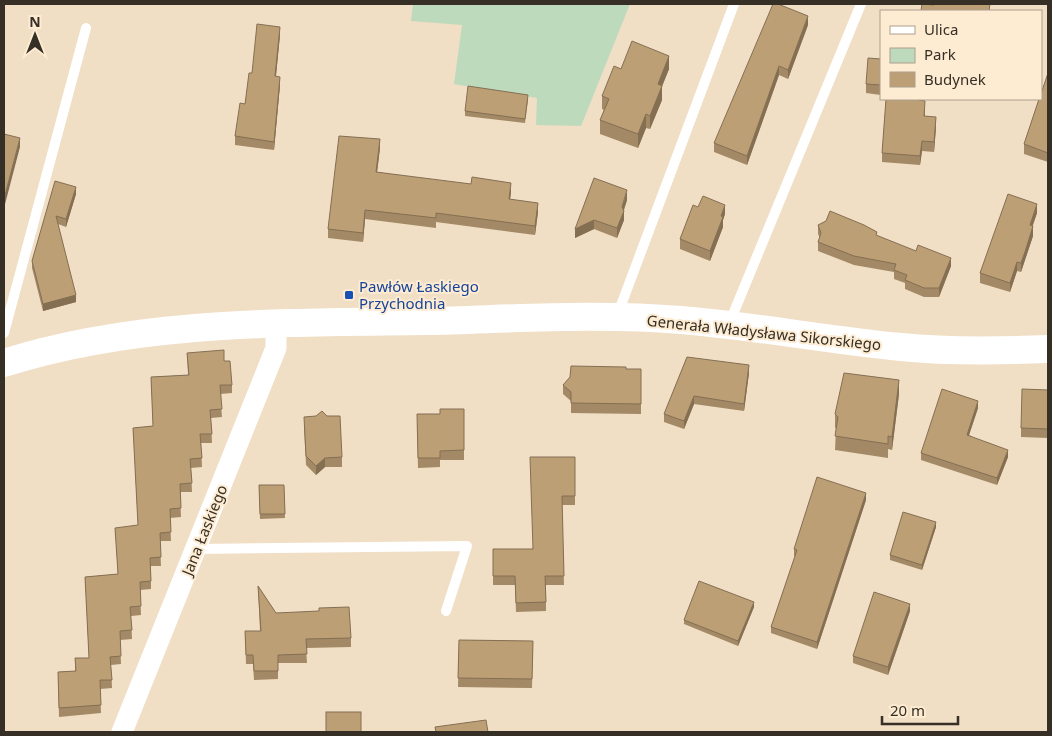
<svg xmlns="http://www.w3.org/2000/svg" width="1052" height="736" font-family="'Noto Sans',sans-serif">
<rect width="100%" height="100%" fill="#f0dec5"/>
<polygon fill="#bddabd" points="413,4 630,4 581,126 536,125 537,98 454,84 462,25 411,21"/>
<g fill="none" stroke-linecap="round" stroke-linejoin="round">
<g stroke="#fff" stroke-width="10">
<polyline points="617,316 734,4"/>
<polyline points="729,324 861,4"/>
<polyline points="4,333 86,28"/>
<polyline points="196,549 467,546 446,611"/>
</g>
<polyline stroke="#fff" stroke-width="21" points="122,732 276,348 276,325"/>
<path stroke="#fff" stroke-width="28" d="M4,363C139,320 287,323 427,321C512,319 597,313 681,320C754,326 827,340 901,347C950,352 999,351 1048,349"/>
</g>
<g fill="#a38965">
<polygon points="808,25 788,79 779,75 747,165 714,152 714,143"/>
<polygon points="280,35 276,76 280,85 274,150 235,145 235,136 245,104 252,73"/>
<polygon points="881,59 881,95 866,93 866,84"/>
<polygon points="621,69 669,69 662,86 662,100 650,129 646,128 638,148 600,134 600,120 604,110 602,109 602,96"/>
<polygon points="1048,73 1048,162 1024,154 1024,144"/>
<polygon points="886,99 920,99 920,100 925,111 925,116 936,127 934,152 922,151 920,165 882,162 882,153"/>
<polygon points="528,100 525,123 465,116 465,111"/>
<polygon points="380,148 377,172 511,192 510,199 538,212 535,235 436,222 436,228 365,219 363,242 328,238 328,229"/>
<polygon points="55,181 76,194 66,227 58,224 76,302 43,311 32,268 32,261"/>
<polygon points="627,200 624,210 624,220 617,238 594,229 575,238 575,229"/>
<polygon points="1037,213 1032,226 1033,236 1021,272 1017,271 1010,292 980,283 980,273"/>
<polygon points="725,214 723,220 723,227 710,261 680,249 680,239"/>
<polygon points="818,225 877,236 951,266 939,297 924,297 905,289 905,283 894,279 894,272 854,265 818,251 818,242 820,238 818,234"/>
<polygon points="187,353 224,361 232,385 232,393 220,394 222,417 211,418 212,443 201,443 202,467 191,468 192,492 180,492 181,517 170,518 171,541 160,541 161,566 151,566 151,589 140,590 141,615 131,616 132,639 120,640 121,664 111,665 112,688 100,689 101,713 59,717 58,672 75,671 75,658 89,658 85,577 118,574 115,528 138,526 133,428 153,426 151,377 188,375"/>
<polygon points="687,357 749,373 744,411 694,404 684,429 664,422 664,414"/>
<polygon points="626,369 641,369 641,414 571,413 571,401 563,394 563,385"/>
<polygon points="1048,390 1048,438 1021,437 1021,428"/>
<polygon points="899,394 892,450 888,449 888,458 835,450 836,429 835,427 835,414"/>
<polygon points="978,408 969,435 1008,457 997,485 921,460 921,453"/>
<polygon points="464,409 464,460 440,460 440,467 418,468 417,423 440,414"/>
<polygon points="304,426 342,457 342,467 325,467 316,475 306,465"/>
<polygon points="575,457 575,505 562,505 564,585 546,585 546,611 516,612 515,585 493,585 493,549 532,549"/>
<polygon points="259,485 284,485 285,518 260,519"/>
<polygon points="866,500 817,649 771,633 771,627 795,556 794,556 794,549"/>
<polygon points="936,527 922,570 890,560 890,555"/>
<polygon points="258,586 276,613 351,638 351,647 306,648 307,663 278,663 278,679 254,680 253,664 246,664 245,631 260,631"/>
<polygon points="754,607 738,646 684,624 684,620"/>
<polygon points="910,611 888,675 853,663 853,656"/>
<polygon points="459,640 533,641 532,688 458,687"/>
</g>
<g fill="#846f53">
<polygon points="808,16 808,25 788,79 788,70"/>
<polygon points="280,27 280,35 275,85 275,76"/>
<polygon points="669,56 669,69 659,94 662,86 662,100 650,129 650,116 658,84"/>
<polygon points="779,66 779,75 747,165 747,156"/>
<polygon points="280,77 280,85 274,150 274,142"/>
<polygon points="646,114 646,128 638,148 638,134"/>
<polygon points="936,117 936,127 934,152 934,142"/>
<polygon points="20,138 20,147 4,208 4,199"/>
<polygon points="380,139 380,148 376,181 376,172"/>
<polygon points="922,141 922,151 920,165 920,156"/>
<polygon points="511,183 511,192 509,208 509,199"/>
<polygon points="76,187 76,194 66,227 66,219"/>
<polygon points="627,190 627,200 622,215 624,211 624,220 617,238 617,228"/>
<polygon points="538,203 538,212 535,235 535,226"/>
<polygon points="1037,204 1037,213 1030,234 1030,225"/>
<polygon points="725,205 725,214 723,220 723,227 710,261 710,251 721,216"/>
<polygon points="365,210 365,219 363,242 363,233"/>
<polygon points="594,220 594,229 575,238 575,229"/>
<polygon points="1033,226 1033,236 1021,272 1021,263"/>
<polygon points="951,258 951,266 939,297 939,288"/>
<polygon points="1017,262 1017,271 1010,292 1010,283"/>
<polygon points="76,295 76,302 43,311 43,304"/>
<polygon points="749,365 749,373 744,411 744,404"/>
<polygon points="899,380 899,394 892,450 892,437"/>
<polygon points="694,396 694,404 684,429 684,421"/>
<polygon points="978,401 978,408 967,441 967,435"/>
<polygon points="1008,450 1008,457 997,485 997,478"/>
<polygon points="325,458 325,467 316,475 316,466"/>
<polygon points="866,493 866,500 817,649 817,642"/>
<polygon points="936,522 936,527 922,570 922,565"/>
<polygon points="754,602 754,607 738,646 738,641"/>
<polygon points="910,604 910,611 888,675 888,667"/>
</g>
<g fill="#bd9f76" stroke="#846f53">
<polygon points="773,4 778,4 808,16 788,70 779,66 747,156 714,143"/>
<polygon points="922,4 934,5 933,4 990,4 989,11 921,11"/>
<polygon points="257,24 280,27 275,76 280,77 274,142 235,136 240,103 245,104 249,73 252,73"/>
<polygon points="632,41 669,56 658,84 662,86 650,116 646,114 638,134 600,120 609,99 602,96 614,66 621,69"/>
<polygon points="868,58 881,59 881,85 866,84"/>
<polygon points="1048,73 1048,153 1024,144 1039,99 1041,99 1041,94"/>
<polygon points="468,86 528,95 525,119 465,111"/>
<polygon points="886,99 919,99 919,100 925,101 924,116 936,117 934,142 922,141 920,156 882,153"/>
<polygon points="4,134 20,138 4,199"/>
<polygon points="339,136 380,139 376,172 471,184 472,177 511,183 509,199 538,203 535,226 436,213 436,218 365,210 363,233 328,229"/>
<polygon points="594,178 627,190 622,207 624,211 617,228 594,220 575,229"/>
<polygon points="55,181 76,187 66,219 56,216 76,295 43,304 32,261"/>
<polygon points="1008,194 1037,204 1030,225 1033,226 1025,252 1021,263 1017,262 1010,283 980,273"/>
<polygon points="703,196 725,205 721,216 723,217 710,251 680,239 693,205 698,207"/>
<polygon points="830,211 864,225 877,232 876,235 916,251 918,245 951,258 939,288 924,288 905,280 907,275 894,270 896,264 854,256 818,242 821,233 818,225 826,221"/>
<polygon points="224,350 224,361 230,361 232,385 220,385 222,409 210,410 212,434 200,434 202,458 190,459 192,483 180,484 181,508 170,509 171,532 160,533 161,557 150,558 151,581 140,582 141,606 130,607 132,630 120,631 121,656 110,657 112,680 100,680 101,705 59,708 58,672 76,671 75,658 89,658 85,577 118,574 115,528 138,525 133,428 153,426 151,377 189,375 187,353"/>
<polygon points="687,357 749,365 744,404 694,396 684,421 664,414"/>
<polygon points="571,366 626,367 626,369 641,369 641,404 571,403 571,392 563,385 570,377"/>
<polygon points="844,373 899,380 892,437 888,436 888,444 835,436 838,417 835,414"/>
<polygon points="942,389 978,401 967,435 1008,450 997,478 921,453"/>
<polygon points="1022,389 1048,390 1048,429 1021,428"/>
<polygon points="440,409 464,409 464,450 440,451 440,458 418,458 417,414 440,414"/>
<polygon points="322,411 327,416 340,416 342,457 325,458 316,466 306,456 304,417 316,416"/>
<polygon points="530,457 575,457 575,496 562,496 564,576 545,576 546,602 516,603 515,576 493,576 493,549 533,549"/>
<polygon points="817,477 866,493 817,642 771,627 797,550 794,549"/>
<polygon points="259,485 284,485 285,514 260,514"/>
<polygon points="903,512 936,522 922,565 890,555"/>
<polygon points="699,581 754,602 738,641 684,620"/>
<polygon points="258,586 276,613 319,611 319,608 349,607 351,638 306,639 307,654 278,655 278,671 254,671 253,655 246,655 245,631 261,631"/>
<polygon points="874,592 910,604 888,667 853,656"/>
<polygon points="459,640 533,641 532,679 458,678"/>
<rect x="326" y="712" width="35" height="20"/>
<polygon points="486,720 488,732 436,732 435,727"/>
</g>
<rect fill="#1a4fb4" stroke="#fdebd2" stroke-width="2" x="344" y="290" width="10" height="10" rx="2.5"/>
<g text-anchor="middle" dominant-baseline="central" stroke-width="4" stroke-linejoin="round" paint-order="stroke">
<g font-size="15" fill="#164399" stroke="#fdebd2" text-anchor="start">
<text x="359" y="286">Pawłów Łaskiego<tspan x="359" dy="17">Przychodnia</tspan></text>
</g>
<g font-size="15" fill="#362f25" stroke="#fdebd2">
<text transform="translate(764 332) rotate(6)">Generała Władysława Sikorskiego</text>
<text transform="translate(204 530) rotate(-68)">Jana Łaskiego</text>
</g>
</g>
<rect width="1052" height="736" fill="none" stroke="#362f25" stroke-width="10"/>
<rect x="880" y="10" width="162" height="90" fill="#fdebd2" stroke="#ada08d"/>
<rect x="890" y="26" width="25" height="8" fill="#ffffff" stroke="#ada08d"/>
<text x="924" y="35" font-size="15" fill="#362f25">Ulica</text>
<rect x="890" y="48" width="25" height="15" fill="#bddabd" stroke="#ada08d"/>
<text x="924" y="60" font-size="15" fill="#362f25">Park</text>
<rect x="890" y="72" width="25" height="15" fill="#bd9f76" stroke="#ada08d"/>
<text x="924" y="85" font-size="15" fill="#362f25">Budynek</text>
<g transform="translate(35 35)" stroke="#fdebd2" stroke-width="4" paint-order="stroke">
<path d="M0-4L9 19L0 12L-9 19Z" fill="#362f25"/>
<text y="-8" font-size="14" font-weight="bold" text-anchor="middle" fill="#362f25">N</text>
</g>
<path d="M882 716v8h76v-8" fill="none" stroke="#362f25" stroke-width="2.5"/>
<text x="890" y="716" font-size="15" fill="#362f25" stroke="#fdebd2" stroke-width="4" paint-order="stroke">20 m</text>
</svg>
